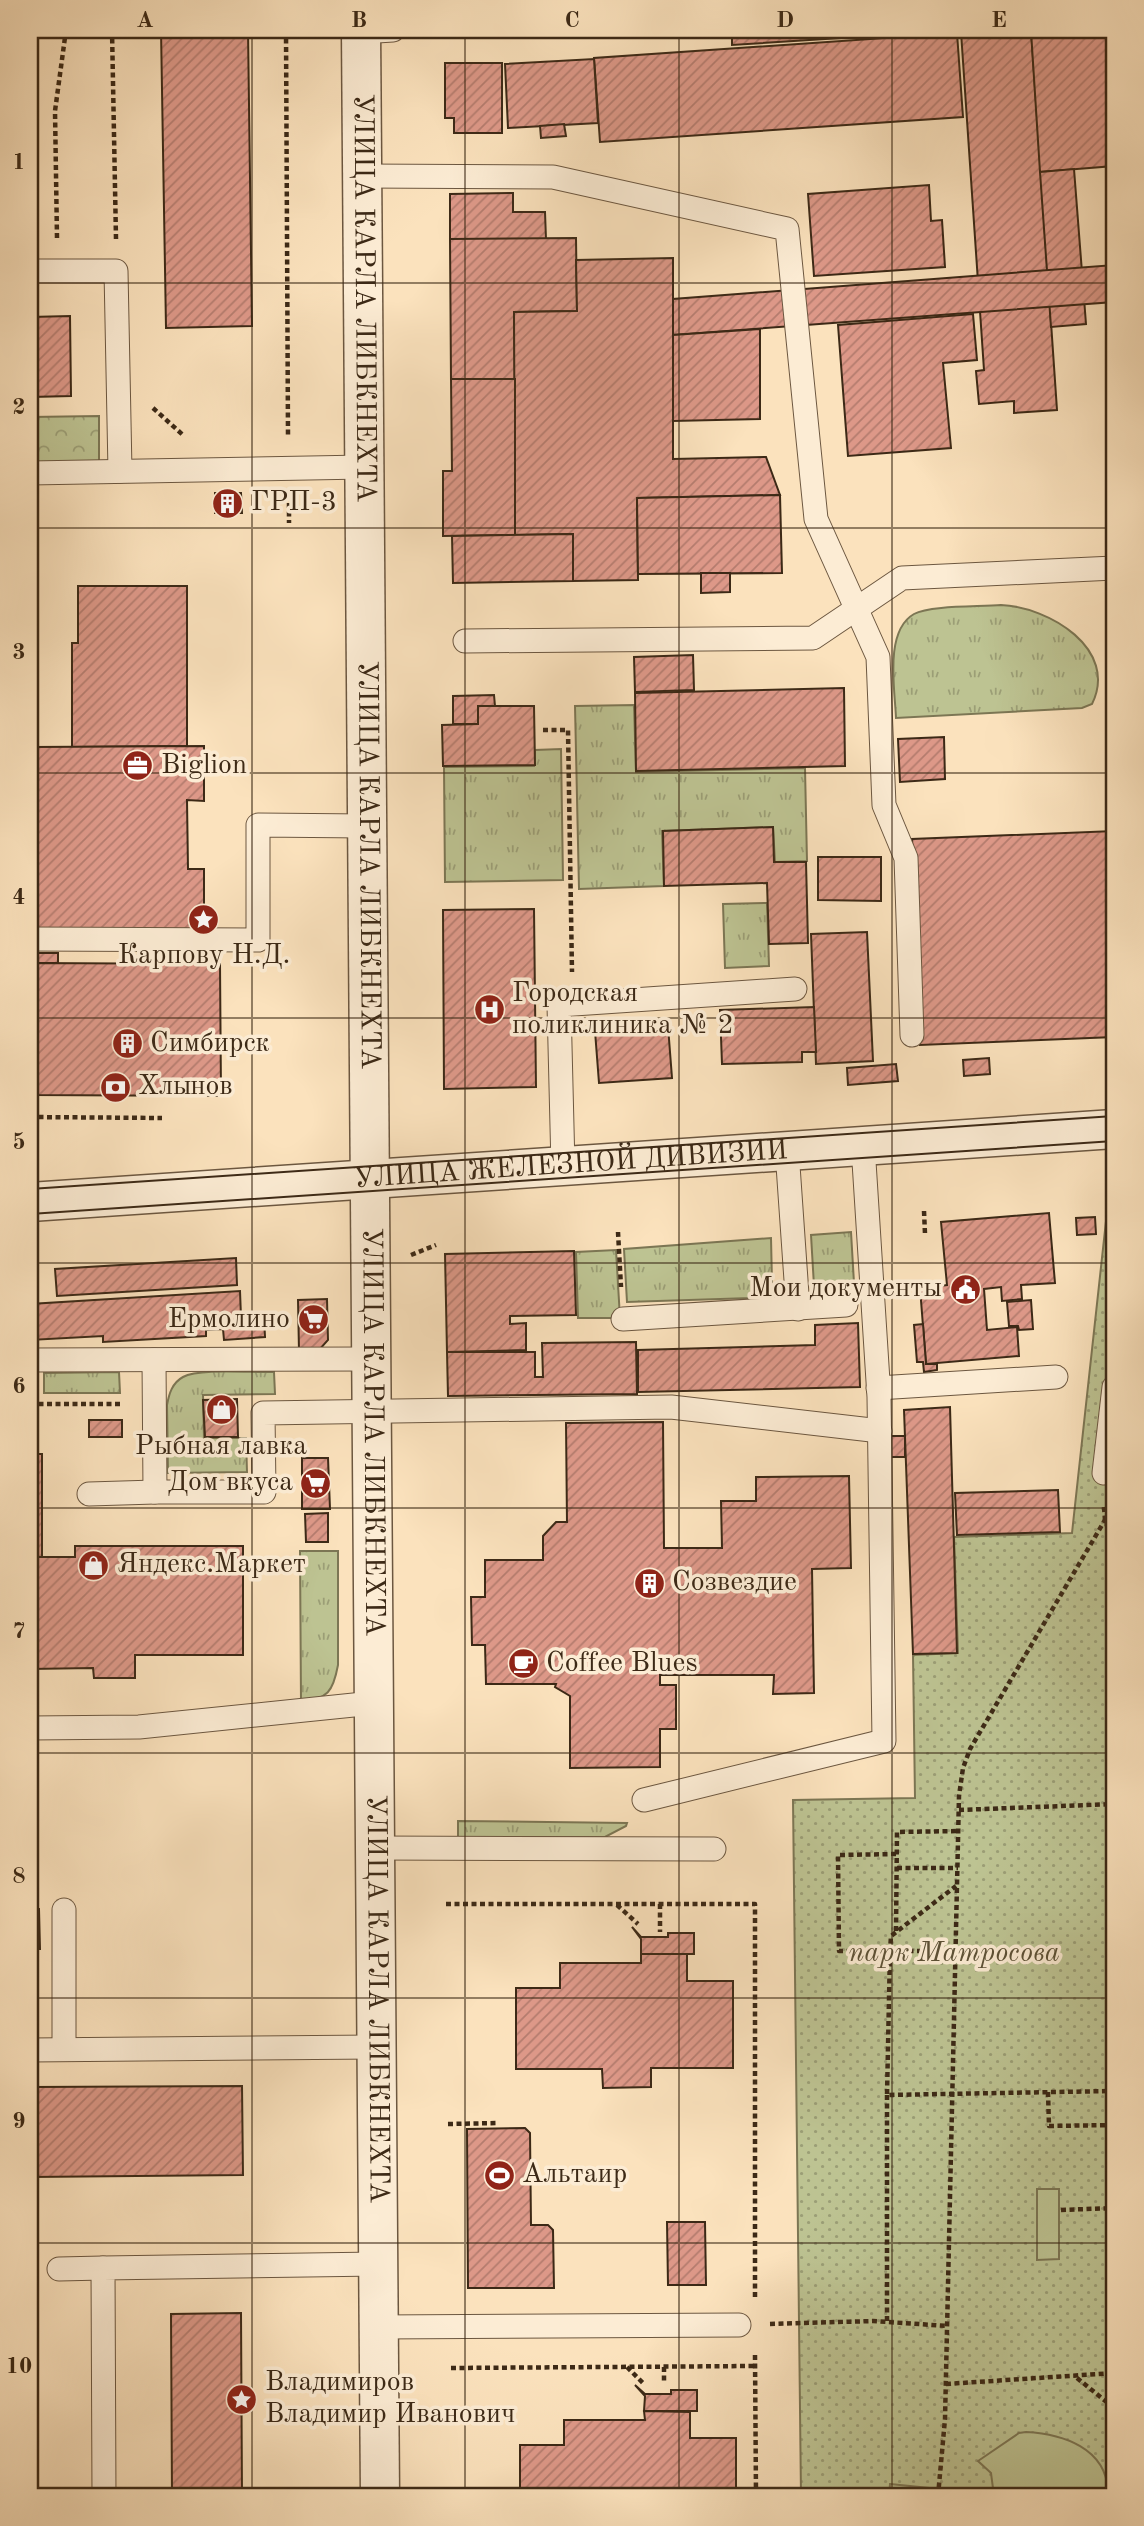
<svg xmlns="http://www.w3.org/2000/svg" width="1144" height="2526" font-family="'Old Standard TT',serif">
<defs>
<pattern id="grass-tufts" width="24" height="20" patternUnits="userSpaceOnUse" patternTransform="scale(1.75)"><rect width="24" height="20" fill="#bdc392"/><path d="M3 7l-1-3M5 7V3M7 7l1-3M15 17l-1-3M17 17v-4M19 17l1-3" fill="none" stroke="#9b9e76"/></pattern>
<pattern id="forest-crowns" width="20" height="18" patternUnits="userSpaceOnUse" patternTransform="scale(1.75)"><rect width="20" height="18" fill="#bdc392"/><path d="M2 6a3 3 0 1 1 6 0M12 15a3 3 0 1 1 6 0" fill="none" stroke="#9b9e76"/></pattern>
<pattern id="park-dots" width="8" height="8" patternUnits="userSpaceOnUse" patternTransform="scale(1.75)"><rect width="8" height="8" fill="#bdc392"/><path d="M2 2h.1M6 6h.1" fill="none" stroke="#9b9e76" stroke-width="1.8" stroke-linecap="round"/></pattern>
<pattern id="building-hatch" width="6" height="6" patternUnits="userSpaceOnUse" patternTransform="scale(1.75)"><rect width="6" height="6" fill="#dd9888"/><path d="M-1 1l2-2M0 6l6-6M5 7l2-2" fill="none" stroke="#b47c6e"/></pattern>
</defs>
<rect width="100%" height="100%" fill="#fbe2bd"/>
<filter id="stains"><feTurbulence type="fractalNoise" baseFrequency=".00286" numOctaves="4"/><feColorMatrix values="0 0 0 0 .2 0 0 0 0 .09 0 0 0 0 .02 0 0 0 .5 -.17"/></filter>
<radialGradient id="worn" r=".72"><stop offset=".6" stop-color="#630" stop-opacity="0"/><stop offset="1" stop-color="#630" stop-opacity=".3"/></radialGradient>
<g fill="url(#grass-tufts)" stroke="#7c7654" stroke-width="2">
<path d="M1001,605C1049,607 1119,649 1092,704L1082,708L896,718C895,690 884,631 914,614C930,605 980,607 1001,605Z"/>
<polygon points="634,705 636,772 805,768 807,861 775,862 773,827 662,831 664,886 579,889 575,706"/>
<polygon points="561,749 563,880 445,882 444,767 534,766 535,750"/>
<polygon points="767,903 769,966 725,968 723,904"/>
<polygon points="851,1232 854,1283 814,1286 811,1235"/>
<polygon points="771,1238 772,1282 765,1291 751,1298 627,1302 624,1249"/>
<polygon points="616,1250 620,1318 578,1318 576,1252"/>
<polygon points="119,1372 120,1393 44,1393 44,1373"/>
<path d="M274,1372L275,1394L203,1395L204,1438H246L247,1472L168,1473L167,1405C169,1394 172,1383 183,1377C199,1368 254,1373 274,1372Z"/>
<path d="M300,1551H338V1665C333,1692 328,1698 301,1703Z"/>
<polygon points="458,1821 627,1823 626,1826 605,1837 458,1837"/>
</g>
<polygon fill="url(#forest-crowns)" stroke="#7c7654" stroke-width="2" points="99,416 99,463 30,464 30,417"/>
<polygon fill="url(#park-dots)" stroke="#7c7654" stroke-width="2" points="1114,1211 1114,2496 801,2496 793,1800 915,1798 913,1655 958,1653 954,1537 1072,1533 1107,1212"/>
<g fill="#bdc392" stroke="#7c7654" stroke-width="2">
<polygon points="1037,2189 1059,2189 1059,2259 1037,2260"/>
<path d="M1026,2432C1063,2434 1106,2448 1108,2491L1114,2493V2496H994L991,2473L978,2461L1019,2433Z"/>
<polygon points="890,2484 929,2488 928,2496 889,2496"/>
</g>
<g fill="url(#building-hatch)" stroke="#3c2916" stroke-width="2">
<polygon points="161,30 248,30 252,326 166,328"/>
<polygon points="732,30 856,30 856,37 732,45"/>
<polygon points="986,30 1031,30 1057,410 1014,413 1014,401 979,404 976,371 984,370 961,32"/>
<polygon points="1051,30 1114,30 1114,166 1040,172 1031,31"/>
<polygon points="957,33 963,117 600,142 594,58"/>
<polygon points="594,59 598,123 508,128 505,64"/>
<polygon points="445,63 502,63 502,133 454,133 454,118 445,118"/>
<polygon points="564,124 566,136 541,138 540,126"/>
<polygon points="1074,169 1086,324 1051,327 1040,172"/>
<polygon points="929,185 931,221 942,220 945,267 814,276 808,194"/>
<polygon points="513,193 513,212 545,212 546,239 450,239 450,194"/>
<polygon points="576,238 577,311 514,312 515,379 451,379 450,239"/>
<polygon points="673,258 673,459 766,457 780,495 637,498 638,580 573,581 573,534 515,535 514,312 577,311 576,260"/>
<polygon points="1114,265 1114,302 673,335 673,299"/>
<polygon points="973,314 977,360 943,363 951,448 848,456 838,325"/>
<polygon points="70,316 71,396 31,397 30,414 30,317"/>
<polygon points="760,329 760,419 673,421 673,335"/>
<polygon points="451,379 515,379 515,535 443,536 443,471 452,471"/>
<polygon points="215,493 241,493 242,513 215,513"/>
<polygon points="780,495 782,573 638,574 637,498"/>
<polygon points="573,534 573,581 453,583 452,536"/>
<polygon points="701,573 730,573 730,592 701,593"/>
<polygon points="78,586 187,586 187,746 72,747 72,643 78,643"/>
<polygon points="693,655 694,690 635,692 634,657"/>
<polygon points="844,688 845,766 636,771 635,693"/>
<polygon points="494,695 495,706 478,706 478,724 453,724 453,696"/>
<polygon points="478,706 534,706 535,765 443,766 442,725 478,724"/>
<polygon points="944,737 945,779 900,782 898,739"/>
<polygon points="204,746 204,801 187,800 188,869 204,869 204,929 31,930 32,747"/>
<polygon points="773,827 774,862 806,862 808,943 769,944 767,883 664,886 663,831"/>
<polygon points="1114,831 1114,1037 920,1045 912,839"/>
<polygon points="818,857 881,857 881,901 818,900"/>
<polygon points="534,909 536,1087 444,1089 443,910"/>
<polygon points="867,932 873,1061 816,1064 811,934"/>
<rect x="33" y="953" width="25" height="10"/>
<rect x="30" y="963" width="3" height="52"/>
<polygon points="33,963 220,964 221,1096 33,1095"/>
<polygon points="814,1007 816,1052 802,1052 802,1062 722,1064 720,1010"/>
<polygon points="668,1026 672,1078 599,1083 595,1031"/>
<polygon points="989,1058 990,1074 964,1076 963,1060"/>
<polygon points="896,1064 898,1081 848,1085 847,1068"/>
<polygon points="1049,1213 1055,1283 1021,1285 1022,1299 1002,1301 1001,1287 984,1289 987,1330 1017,1327 1019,1356 926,1364 920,1288 947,1285 941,1222"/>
<polygon points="1095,1217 1096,1234 1077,1235 1076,1218"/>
<polygon points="574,1251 576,1315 510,1316 510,1324 526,1323 526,1350 447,1352 445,1254"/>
<polygon points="236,1258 237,1285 57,1296 55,1269"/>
<polygon points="240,1291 241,1317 264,1316 265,1337 224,1340 223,1329 206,1330 206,1336 103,1342 103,1336 30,1340 30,1304"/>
<polygon points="327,1299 328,1340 319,1350 299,1351 298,1300"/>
<polygon points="1031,1300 1033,1329 1019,1330 1018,1326 1009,1326 1007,1302"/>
<polygon points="858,1323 860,1387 638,1392 638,1350 815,1345 815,1325"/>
<polygon points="923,1324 926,1364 937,1364 937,1370 924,1372 923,1362 917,1362 914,1325"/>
<polygon points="636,1342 637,1394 448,1396 447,1352 535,1352 535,1377 543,1377 542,1343"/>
<polygon points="237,1399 238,1437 205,1437 203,1400"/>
<polygon points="950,1407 957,1653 913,1654 904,1410"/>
<rect x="89" y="1420" width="33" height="17"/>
<polygon points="663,1422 664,1548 722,1548 721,1501 756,1501 756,1477 849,1476 851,1568 812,1569 814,1693 773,1694 774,1675 660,1675 660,1685 676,1685 676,1729 660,1729 660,1767 570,1768 570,1696 555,1687 556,1684 486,1684 485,1645 472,1645 471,1597 485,1597 485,1560 543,1560 543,1536 556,1522 567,1522 566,1423"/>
<polygon points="884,1436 905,1436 905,1457 885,1457"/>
<rect x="30" y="1454" width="12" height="103"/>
<polygon points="302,1458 328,1458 330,1509 302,1509"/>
<polygon points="1058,1490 1060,1532 957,1535 955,1493"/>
<polygon points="328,1513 328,1542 306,1542 305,1514"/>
<polygon points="75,1546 243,1546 243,1655 135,1655 135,1678 94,1678 93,1668 30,1669 30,1557 75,1557"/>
<polygon points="39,1909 40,1949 30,1949 30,1910"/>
<polygon points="632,1927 641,1937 668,1937 668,1933 694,1933 694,1954 641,1954 641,1939"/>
<polygon points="641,1954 687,1954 687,1981 733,1981 733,2068 651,2068 651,2087 603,2088 602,2069 516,2069 516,1988 560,1988 560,1963 641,1963"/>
<polygon points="242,2086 243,2175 30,2177 30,2087"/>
<polygon points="525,2128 530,2133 531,2225 548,2225 553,2230 554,2288 468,2288 467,2129"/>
<polygon points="667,2222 705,2222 706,2285 668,2285"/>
<polygon points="241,2313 242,2496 172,2496 171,2314"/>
<polygon points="635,2385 645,2394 671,2394 671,2390 697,2390 697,2411 644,2411 645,2396"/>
<polygon points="644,2411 690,2412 690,2438 736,2438 736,2496 520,2496 520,2445 564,2445 564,2420 645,2420"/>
</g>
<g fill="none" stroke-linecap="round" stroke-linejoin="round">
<defs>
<g id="service">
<polyline points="361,32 393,30"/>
<polyline points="362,176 553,177 787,229 816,519 878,657 884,805 906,858 912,1035"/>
<polyline points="30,271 116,271 120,471"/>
<polyline points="30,473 364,467"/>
<polyline points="465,641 813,638 902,578 1114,568"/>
<polyline points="30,939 258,940 258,825 366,826"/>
<polyline points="787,1151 798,1309"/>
<polyline points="563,1167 559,1005 795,989"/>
<polyline points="623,1319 846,1305"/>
<polyline points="30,1360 371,1359"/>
<polyline points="154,1360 155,1492 264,1492 263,1413 671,1407 880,1431"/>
<polyline points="878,1388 1056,1377"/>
<polyline points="1104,1473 1114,1387"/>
<polyline points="89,1494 155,1492"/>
<polyline points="30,1728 139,1727 373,1703"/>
<polyline points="644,1800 884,1741 879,1397 863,1146"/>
<polyline points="374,1848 714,1849"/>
<polyline points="64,2049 64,1910"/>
<polyline points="30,2050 375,2047"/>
<polyline points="59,2269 103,2268"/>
<polyline points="378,2327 739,2325"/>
<polyline points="104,2496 103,2268 378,2264"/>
</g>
<g id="minor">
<path id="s1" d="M361,30L380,2496"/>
</g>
<g id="tertiary">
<path id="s2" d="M30,1202L1114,1129"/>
</g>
</defs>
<use href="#service" stroke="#6c5740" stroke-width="25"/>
<use href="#minor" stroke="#6c5740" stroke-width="41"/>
<use href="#tertiary" stroke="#6c5740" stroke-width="41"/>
<g stroke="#3c2916" stroke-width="4.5" stroke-dasharray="5 3.5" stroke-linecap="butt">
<polyline points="112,30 116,239"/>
<polyline points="286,30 288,435"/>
<polyline points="57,238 55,111 66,30"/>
<polyline points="153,408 183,435"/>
<polyline points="289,503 289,523"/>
<polyline points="543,730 568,730 572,972"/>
<polyline points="30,1117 162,1118"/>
<polyline points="924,1211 925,1234"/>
<polyline points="618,1232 621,1287"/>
<polyline points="411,1255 436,1245"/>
<polyline points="30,1404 123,1404"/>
<polyline points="1104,1507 1105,1520 1114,1546"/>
<polyline points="959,1810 1114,1804"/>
<polyline points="896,1854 838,1855 839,1951 890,1951 891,1936 956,1886"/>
<polyline points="897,1868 958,1868"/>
<polyline points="446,1904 755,1904 755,2297"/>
<polyline points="660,1904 660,1932"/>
<polyline points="617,1905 638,1924"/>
<polyline points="896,1931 897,1832 959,1831"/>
<polyline points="956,1951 890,1951 887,2095 1114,2091"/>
<polyline points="1048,2092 1049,2126 1114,2125"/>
<polyline points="887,2095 887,2321"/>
<polyline points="448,2124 499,2123"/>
<polyline points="1061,2210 1114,2208"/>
<polyline points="770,2324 873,2321 948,2326"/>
<polyline points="755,2355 756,2496"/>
<polyline points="627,2367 643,2383"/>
<polyline points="664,2367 664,2383"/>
<polyline points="451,2368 755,2366"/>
<polyline points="1077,2378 1114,2408"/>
<polyline points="946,2384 1114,2373"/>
<polyline points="938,2496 945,2419 959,1796 963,1768 970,1749 1105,1520 1114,1520"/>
</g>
<use href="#service" stroke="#fcecd4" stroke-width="23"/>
<use href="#minor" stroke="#fcecd4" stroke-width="38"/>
<use href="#tertiary" stroke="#fcecd4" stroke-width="38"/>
<g stroke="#3c2916" stroke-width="2">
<polyline points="30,1189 1114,1116"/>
<polyline points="30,1214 1114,1141"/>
</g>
</g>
<path fill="none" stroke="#3c2916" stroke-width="2" stroke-opacity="0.55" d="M252,30V2496M465,30V2496M679,30V2496M892,30V2496M30,283H1114M30,528H1114M30,773H1114M30,1018H1114M30,1263H1114M30,1508H1114M30,1753H1114M30,1998H1114M30,2243H1114"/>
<defs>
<symbol id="building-disc" viewBox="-11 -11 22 22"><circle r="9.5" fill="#8f2418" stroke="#fcecd4"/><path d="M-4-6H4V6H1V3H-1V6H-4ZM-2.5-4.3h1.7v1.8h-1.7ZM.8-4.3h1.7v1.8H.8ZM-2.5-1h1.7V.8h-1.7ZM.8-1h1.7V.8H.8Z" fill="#fff"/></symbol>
<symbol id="office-disc" viewBox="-11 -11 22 22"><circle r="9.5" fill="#8f2418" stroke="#fcecd4"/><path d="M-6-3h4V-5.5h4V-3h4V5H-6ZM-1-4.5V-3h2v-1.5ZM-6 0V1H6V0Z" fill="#fff"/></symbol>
<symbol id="sight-disc" viewBox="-11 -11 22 22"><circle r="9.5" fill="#8f2418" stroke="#fcecd4"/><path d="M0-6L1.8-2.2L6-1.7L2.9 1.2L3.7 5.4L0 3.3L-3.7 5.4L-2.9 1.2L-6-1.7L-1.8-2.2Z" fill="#fff"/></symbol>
<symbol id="hospital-disc" viewBox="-11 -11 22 22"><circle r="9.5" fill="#8f2418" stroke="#fcecd4"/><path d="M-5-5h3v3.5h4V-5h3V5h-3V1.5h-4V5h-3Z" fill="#fff"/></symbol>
<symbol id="bank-disc" viewBox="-11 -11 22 22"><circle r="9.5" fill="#8f2418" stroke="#fcecd4"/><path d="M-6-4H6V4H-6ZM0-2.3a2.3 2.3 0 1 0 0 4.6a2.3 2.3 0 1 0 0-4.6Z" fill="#fff"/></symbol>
<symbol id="civic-disc" viewBox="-11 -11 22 22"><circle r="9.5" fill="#8f2418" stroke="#fcecd4"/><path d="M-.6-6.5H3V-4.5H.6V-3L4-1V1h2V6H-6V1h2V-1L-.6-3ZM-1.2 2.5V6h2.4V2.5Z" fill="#fff"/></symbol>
<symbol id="supermarket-disc" viewBox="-11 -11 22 22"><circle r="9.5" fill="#8f2418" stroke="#fcecd4"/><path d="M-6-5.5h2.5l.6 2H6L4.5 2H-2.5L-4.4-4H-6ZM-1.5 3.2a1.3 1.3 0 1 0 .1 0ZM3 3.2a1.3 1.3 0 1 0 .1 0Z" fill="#fff"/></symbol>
<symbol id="shop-disc" viewBox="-11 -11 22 22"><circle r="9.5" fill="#8f2418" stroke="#fcecd4"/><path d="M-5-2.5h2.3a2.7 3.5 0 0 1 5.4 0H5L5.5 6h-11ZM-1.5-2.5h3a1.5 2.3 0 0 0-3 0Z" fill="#fff"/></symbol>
<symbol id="cafe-disc" viewBox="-11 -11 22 22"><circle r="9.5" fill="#8f2418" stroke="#fcecd4"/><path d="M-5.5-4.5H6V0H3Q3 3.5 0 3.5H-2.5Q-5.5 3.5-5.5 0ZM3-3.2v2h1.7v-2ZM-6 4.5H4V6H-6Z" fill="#fff"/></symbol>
<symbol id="stadium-disc" viewBox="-11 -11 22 22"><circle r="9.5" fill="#8f2418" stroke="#fcecd4"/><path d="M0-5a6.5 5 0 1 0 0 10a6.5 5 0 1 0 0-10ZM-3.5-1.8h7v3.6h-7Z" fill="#fff"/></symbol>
</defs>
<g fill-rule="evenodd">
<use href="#building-disc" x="210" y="486" width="35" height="35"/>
<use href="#office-disc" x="120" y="748" width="35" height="35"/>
<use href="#sight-disc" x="186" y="902" width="35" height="35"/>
<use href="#hospital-disc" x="472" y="992" width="35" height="35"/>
<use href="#building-disc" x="110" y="1026" width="35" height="35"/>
<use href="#bank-disc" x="98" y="1070" width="35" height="35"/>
<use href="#civic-disc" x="948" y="1272" width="35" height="35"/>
<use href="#supermarket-disc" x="296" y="1302" width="35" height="35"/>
<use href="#shop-disc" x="204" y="1392" width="35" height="35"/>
<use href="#supermarket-disc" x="298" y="1466" width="35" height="35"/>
<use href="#shop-disc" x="76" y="1548" width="35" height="35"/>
<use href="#building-disc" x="632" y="1566" width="35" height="35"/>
<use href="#cafe-disc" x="506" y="1646" width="35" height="35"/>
<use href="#stadium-disc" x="482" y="2158" width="35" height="35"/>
<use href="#sight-disc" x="224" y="2382" width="35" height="35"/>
</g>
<g text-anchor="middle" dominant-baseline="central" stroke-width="7" stroke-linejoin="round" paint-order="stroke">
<g font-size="28" fill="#3c2916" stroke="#fcecd4">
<text stroke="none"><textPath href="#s1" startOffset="268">УЛИЦА КАРЛА ЛИБКНЕХТА</textPath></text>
<text stroke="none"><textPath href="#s1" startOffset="835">УЛИЦА КАРЛА ЛИБКНЕХТА</textPath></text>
<text stroke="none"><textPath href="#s2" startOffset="542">УЛИЦА ЖЕЛЕЗНОЙ ДИВИЗИИ</textPath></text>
<text stroke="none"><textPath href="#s1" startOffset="1402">УЛИЦА КАРЛА ЛИБКНЕХТА</textPath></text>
<text stroke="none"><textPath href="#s1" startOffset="1969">УЛИЦА КАРЛА ЛИБКНЕХТА</textPath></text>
</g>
<g font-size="28" fill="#3c2916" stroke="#fcecd4" text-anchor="start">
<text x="251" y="503">ГРП-3</text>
<text x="161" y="766">Biglion</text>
<text x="204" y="956" text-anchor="middle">Карпову Н.Д.</text>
<text x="512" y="994">Городская<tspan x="512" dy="32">поликлиника № 2</tspan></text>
<text x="150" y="1044">Симбирск</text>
<text x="138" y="1087">Хлынов</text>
<text x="942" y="1289" text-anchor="end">Мои документы</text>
<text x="290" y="1320" text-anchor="end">Ермолино</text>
<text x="221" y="1447" text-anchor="middle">Рыбная лавка</text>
<text x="293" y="1483" text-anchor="end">Дом вкуса</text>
<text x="117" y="1565">Яндекс.Маркет</text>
<text x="672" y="1583">Созвездие</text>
<text x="546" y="1664">Coffee Blues</text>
<text x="522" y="2175">Альтаир</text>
<text x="265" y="2383">Владимиров<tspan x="265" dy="32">Владимир Иванович</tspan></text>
</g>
<g font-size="28" font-style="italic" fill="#5c5035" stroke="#fcecd4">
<text x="954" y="1954">парк Матросова</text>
</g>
</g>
<rect width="1144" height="2526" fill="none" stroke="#fbe2bd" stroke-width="77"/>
<rect x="38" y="38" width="1068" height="2450" fill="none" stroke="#3c2916" stroke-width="2.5"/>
<g font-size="23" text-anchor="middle" font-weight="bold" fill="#3c2916">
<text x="145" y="27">A</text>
<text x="359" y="27">B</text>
<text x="572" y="27">C</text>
<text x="785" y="27">D</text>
<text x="999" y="27">E</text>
<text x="19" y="169">1</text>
<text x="19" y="414">2</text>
<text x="19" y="659">3</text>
<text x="19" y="904">4</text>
<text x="19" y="1149">5</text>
<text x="19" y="1393">6</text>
<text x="19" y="1638">7</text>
<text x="19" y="1883">8</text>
<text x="19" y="2128">9</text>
<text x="19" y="2373">10</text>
</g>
<rect width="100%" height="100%" filter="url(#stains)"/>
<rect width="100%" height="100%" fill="url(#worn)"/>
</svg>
